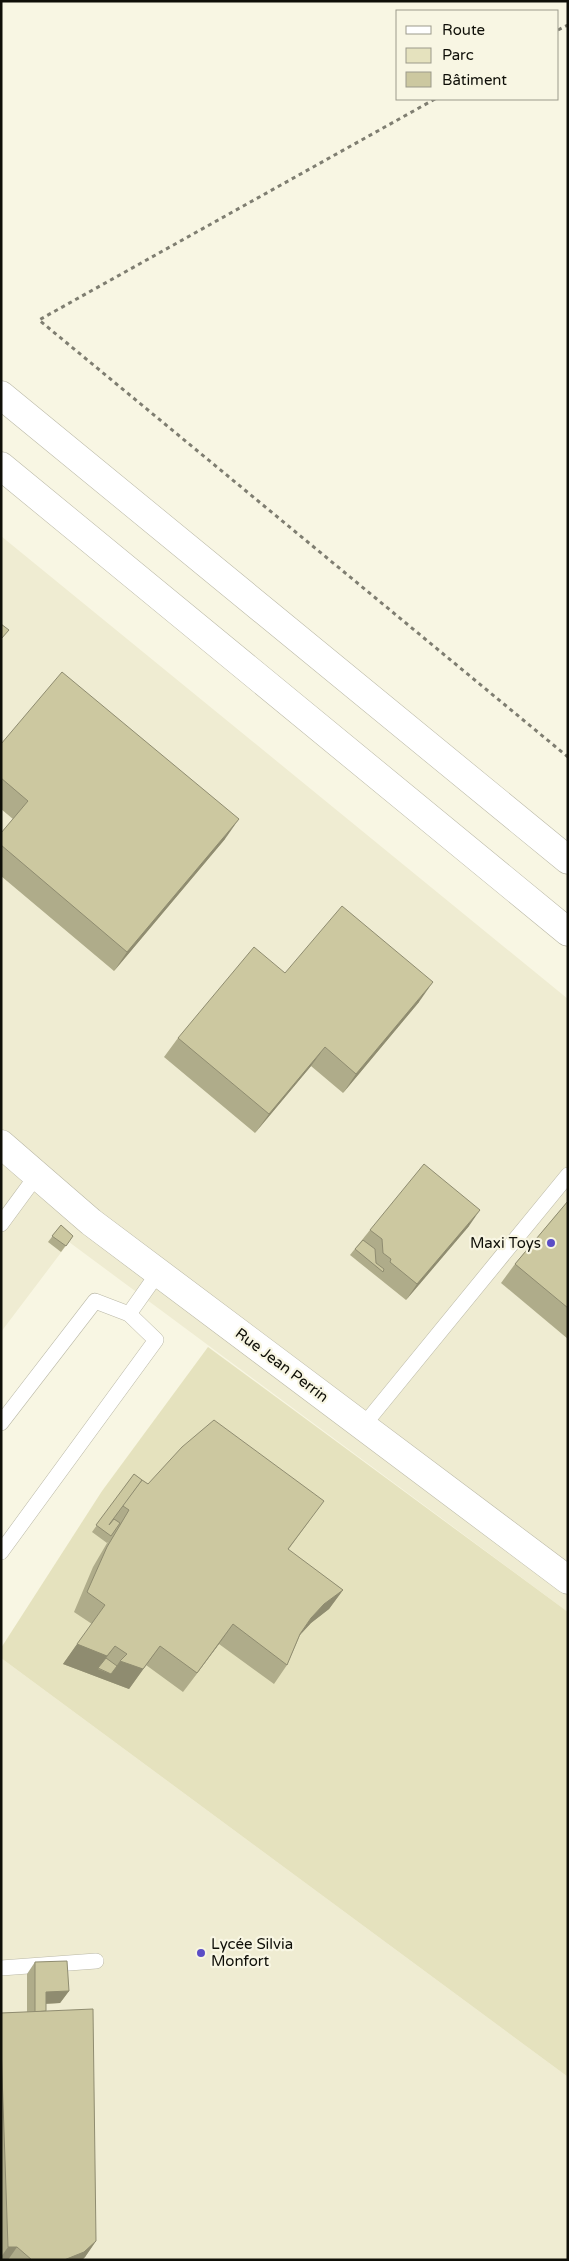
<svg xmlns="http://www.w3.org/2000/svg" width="569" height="2261" font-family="'Varela Round',sans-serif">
<rect width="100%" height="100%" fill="#f8f6e3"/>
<g fill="#efecd2">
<polygon points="1,536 568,999 568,1612 69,1242 1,1332"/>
<polygon points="1,1658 568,2077 568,2260 1,2260"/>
</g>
<polygon fill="#e5e2be" points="208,1347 568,1612 568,2077 1,1658 1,1648 102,1491"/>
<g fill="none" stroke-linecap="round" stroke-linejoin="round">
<defs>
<g id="service">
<polyline points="1,1224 37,1175"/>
<polyline points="1,1423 95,1301 129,1314 158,1273"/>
<polyline points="363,1426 568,1175"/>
<polyline points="1,1552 156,1340 129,1314"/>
<polyline points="1,1968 96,1961"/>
</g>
<polyline id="minor" points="1,1144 91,1222 568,1580"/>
<g id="primary">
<polyline points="1,395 568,860"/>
<polyline points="1,466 568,932"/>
</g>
</defs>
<use href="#service" stroke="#bab8a6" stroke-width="16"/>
<use href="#minor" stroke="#bab8a6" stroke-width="29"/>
<use href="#primary" stroke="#bab8a6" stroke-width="29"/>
<g stroke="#7f7e71" stroke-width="3" stroke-dasharray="4 4" stroke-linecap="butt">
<polyline points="558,30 568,25"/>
<polyline points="435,99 39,320 568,757"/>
</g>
<use href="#service" stroke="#fff" stroke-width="15"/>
<use href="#minor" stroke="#fff" stroke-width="28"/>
<use href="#primary" stroke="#fff" stroke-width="28"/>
</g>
<g fill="#afac8a">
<polygon points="1,744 225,839 114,971 1,876 1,833 13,819 1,809"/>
<polygon points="285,973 419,1002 343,1093 311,1066 255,1133 164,1057 178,1038"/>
<polygon points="568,1201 568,1339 501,1283 515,1264"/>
<polygon points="61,1225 73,1236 61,1252 48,1242"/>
<polygon points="469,1226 406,1300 350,1255 370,1230"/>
<polygon points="134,1474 148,1484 310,1520 288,1550 343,1590 329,1609 311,1623 300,1635 287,1665 274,1684 219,1644 183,1692 146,1665 129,1689 63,1664 92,1624 74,1612 93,1567 110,1538 107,1543 92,1532"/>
<polygon points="35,1962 69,1991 60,2003 46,2004 46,2011 96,2241 85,2257 82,2260 1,2260 1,2013 27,2012 27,1974"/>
</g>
<g fill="#8f8c70">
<polygon points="239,819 225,839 114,971 127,952"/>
<polygon points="433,982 419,1002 343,1093 356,1074"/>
<polygon points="325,1047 311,1066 255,1133 269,1114"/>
<polygon points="480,1210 469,1226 406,1300 417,1284"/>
<polygon points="343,1590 329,1609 311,1623 298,1637 311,1618 324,1604"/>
<polygon points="233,1624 219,1644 183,1692 197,1673"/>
<polygon points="77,1644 115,1646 98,1669 111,1674 120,1661 160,1646 129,1689 63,1664"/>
<polygon points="69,1991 60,2003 37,2004 46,1992"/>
<polygon points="96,2241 85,2257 82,2260 64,2260"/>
<polygon points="8,2247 17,2247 8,2260 1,2260 1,2257"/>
</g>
<g fill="#ccc8a0" stroke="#8f8c70">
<polygon points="1,624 9,630 1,639"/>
<polygon points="62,672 239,819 127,952 1,845 1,833 28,801 1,778 1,744"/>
<polygon points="342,906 433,982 356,1074 325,1047 269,1114 178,1038 254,947 285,973"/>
<polygon points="424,1164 480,1210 417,1284 390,1262 391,1259 383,1253 382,1239 370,1230"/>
<polygon points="568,1201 568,1308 515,1264"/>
<polygon points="61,1225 73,1236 66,1246 52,1236"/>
<polygon points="363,1240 375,1249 376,1263 384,1269 383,1272 355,1249"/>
<polygon points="214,1420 324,1501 288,1549 343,1590 324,1604 311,1618 300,1634 287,1665 233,1624 197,1673 160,1646 143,1669 120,1661 127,1654 115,1646 107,1656 77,1644 105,1605 87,1592 107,1547 129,1510 123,1506 124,1503 142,1480 148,1484 182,1447"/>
<polygon points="134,1474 142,1480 111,1522 109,1525 114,1519 120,1523 111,1536 96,1525"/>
<polygon points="106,1658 117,1666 111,1674 98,1668"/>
<polygon points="67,1961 69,1991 46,1992 46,2011 35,2012 35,1962"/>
<polygon points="93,2009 96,2241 84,2252 64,2260 32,2260 17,2247 8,2247 1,2045 1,2013"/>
</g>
<g fill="#5b4dc6" stroke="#f8f6e3" stroke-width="2">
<circle cx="551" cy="1243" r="5"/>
<circle cx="201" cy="1953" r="5"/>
</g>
<g text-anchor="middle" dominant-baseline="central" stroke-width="4.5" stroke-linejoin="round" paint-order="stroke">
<g font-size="15" fill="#0f0f08" stroke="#f8f6e3" text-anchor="end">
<text x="541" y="1243">Maxi Toys</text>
<text x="211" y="1944" text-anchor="start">Lycée Silvia<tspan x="211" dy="17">Monfort</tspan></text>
</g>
<g font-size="15" fill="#0f0f08" stroke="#f8f6e3">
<text transform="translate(282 1365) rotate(37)">Rue Jean Perrin</text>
</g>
</g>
<rect width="569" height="2261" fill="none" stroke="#0f0f08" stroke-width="5"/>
<rect x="396" y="10" width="162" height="90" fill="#f8f6e3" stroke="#9b9a8b"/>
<rect x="406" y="26" width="25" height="8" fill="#ffffff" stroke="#9b9a8b"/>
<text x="442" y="35" font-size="15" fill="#0f0f08">Route</text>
<rect x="406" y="48" width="25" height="15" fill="#e5e2be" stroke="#9b9a8b"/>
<text x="442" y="60" font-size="15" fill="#0f0f08">Parc</text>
<rect x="406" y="72" width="25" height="15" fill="#ccc8a0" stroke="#9b9a8b"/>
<text x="442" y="85" font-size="15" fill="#0f0f08">Bâtiment</text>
</svg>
